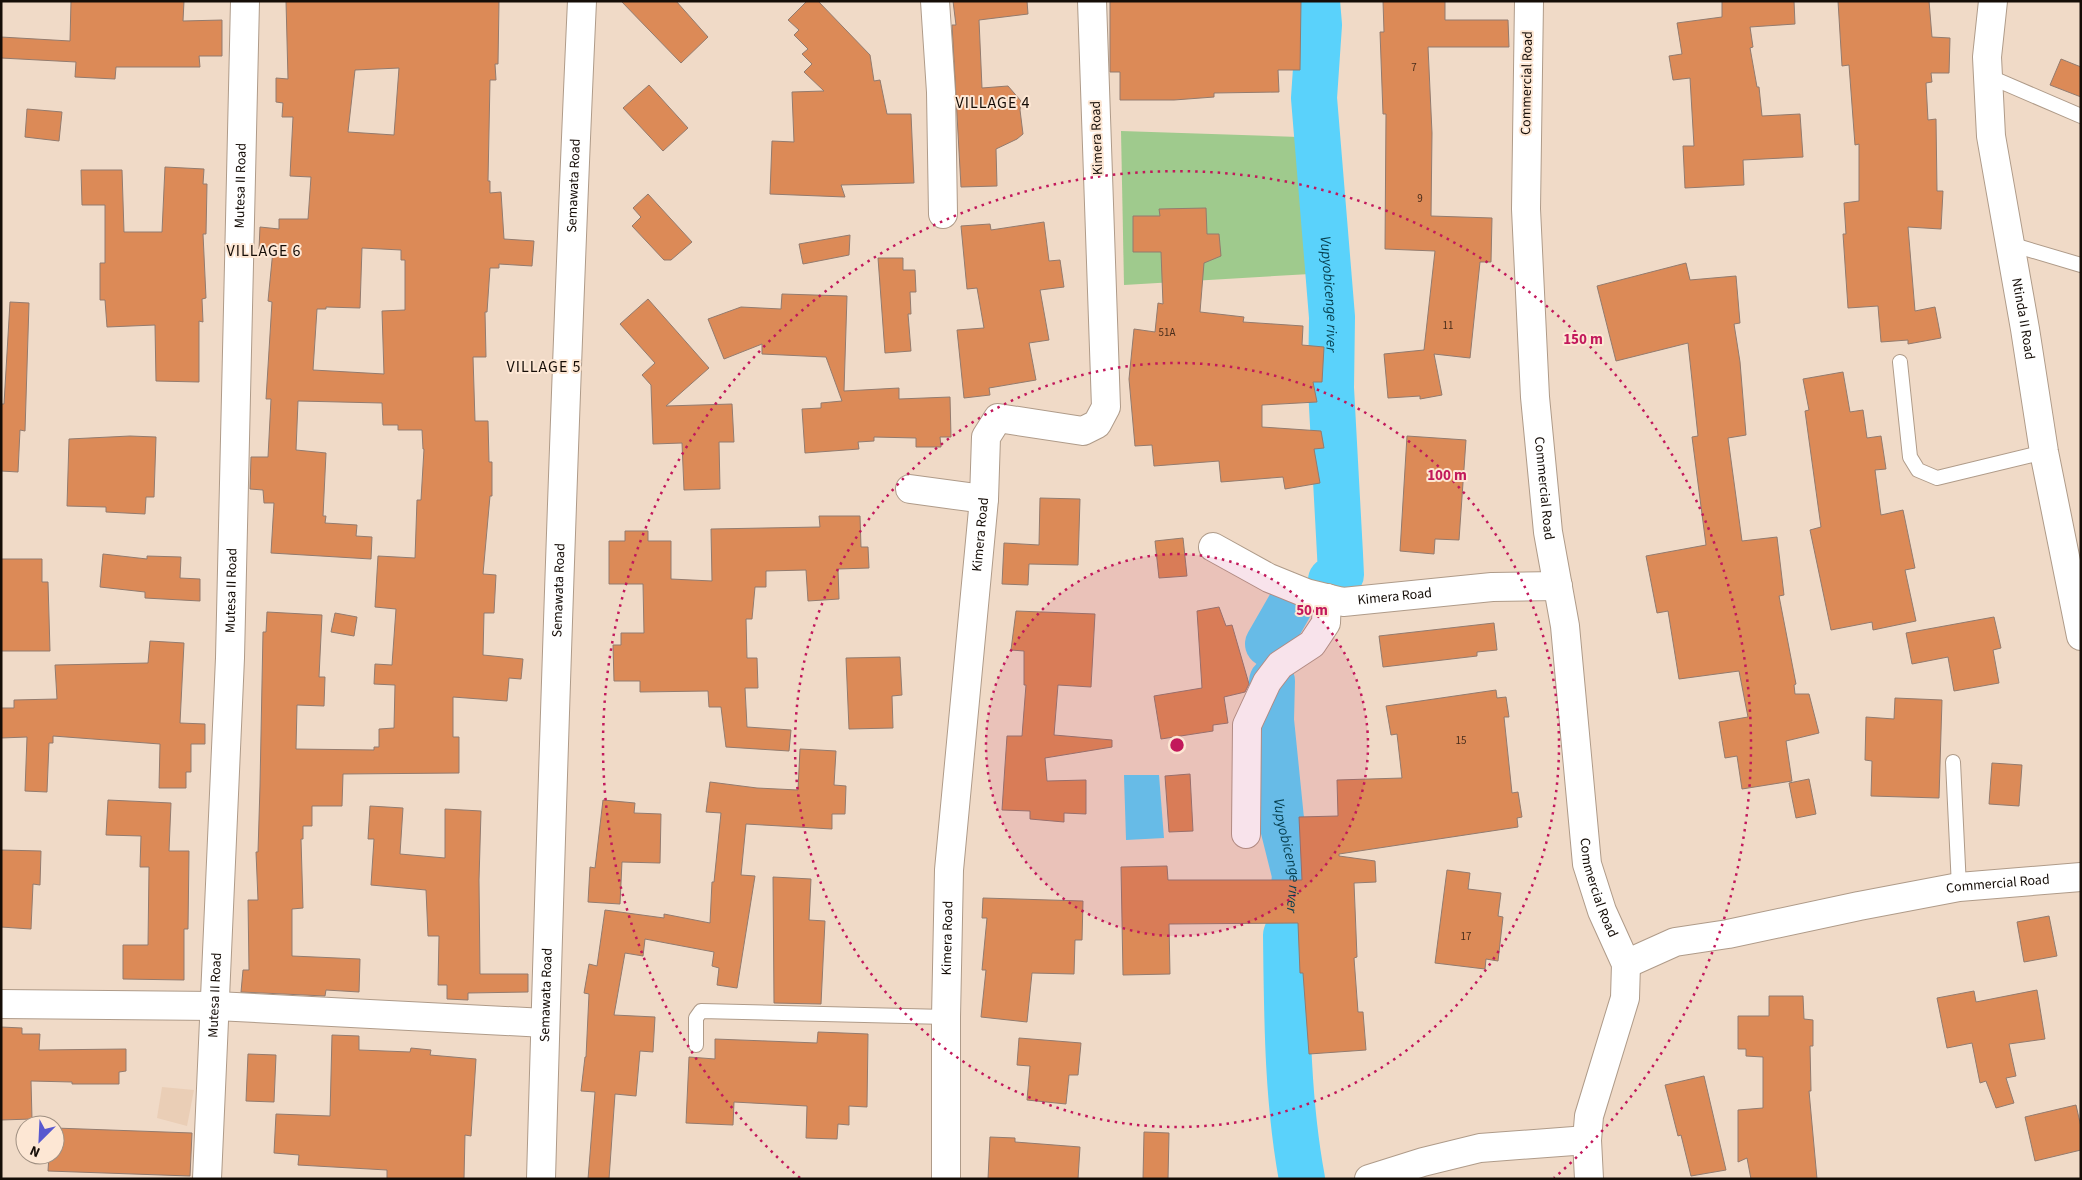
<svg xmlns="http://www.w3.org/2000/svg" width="2082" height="1180" font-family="'Source Sans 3',sans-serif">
<rect width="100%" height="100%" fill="#f0dac7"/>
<polygon fill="#eaceb6" points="162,1087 194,1090 187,1126 157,1118"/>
<polygon fill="#9fca8d" points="1121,131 1299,137 1310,274 1124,285"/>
<polygon fill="#5ad2fb" points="1124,775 1159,775 1164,838 1126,840"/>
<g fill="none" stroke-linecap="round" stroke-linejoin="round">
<g stroke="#5ad2fb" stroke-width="46">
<path id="s1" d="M1317,1L1319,25L1314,98L1332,317L1331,388L1340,554L1341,575L1331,580"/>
<polyline points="1268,644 1292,602"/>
<path id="s2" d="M1272,681L1271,720L1281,819L1295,875L1291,921L1286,935C1287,1016 1287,1098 1302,1179"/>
</g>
</g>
<g fill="#dc8a57" stroke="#937b6e" fill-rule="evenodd">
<polygon points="71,1 184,1 183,21 222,20 222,56 199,56 200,67 116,67 115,79 75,77 76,62 1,58 1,37 70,41"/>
<path d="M286,1H499L498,64H495L496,80H490L488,181H490V193L501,192L504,239L534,241L532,266L499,264V268H490L487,312H485L486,357H473L475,421H488L489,462H492V496H490L483,574L496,575L494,613H484L483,655L523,659L521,679L509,678L507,701L453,697V737H459V773L343,774L342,806H312V826H303V839H301L303,908L292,909V956L360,959L359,992L326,990L325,996L241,992L243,970H249L248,900H258L256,852H258L260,786L263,632H266L267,612L322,615L319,677H325L324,706L297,705L296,749L374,750V747H379V729L394,728L395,685L374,684L375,664L392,665L396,609L375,607L378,556L415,558L417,500H421L424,449H423L422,430H398V425H383L382,403L298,401L296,450L326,453L323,516H326L325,523L357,525L356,536L372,537L371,559L271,553L274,503H264L263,490L250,489L251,457H268L271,399H266L272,302L268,301L273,250L259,249L260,227L279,229V219H308L311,177L290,176L293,117H282L283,103L276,102V78L288,79ZM399,68L394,135L348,132L355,70ZM362,248L401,250V260H405V310L382,311L384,374L313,370L317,309H326V307L360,308Z"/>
<polygon points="621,1 676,1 708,37 681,63"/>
<polygon points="807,1 818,1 870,55 874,81 880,80 887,114 911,114 914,183 841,185 845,197 770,194 772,141 794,142 792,92 824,91 804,72 812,64 802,54 808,49 794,35 799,30 788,20"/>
<polygon points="953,1 1027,1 1028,14 979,20 982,88 1008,86 1021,101 1020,110 1023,134 1017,139 996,149 997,186 961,187 952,25 956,25"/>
<polygon points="1110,1 1301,1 1300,70 1278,70 1279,92 1214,93 1214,97 1174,100 1120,100 1120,72 1110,72"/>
<polygon points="1383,1 1445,1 1445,20 1508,20 1509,47 1428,47 1432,133 1431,216 1492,218 1491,262 1480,262 1470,358 1434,354 1442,395 1420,399 1420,396 1388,398 1384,354 1424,350 1435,251 1385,249 1386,114 1383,114 1380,32 1384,32"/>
<polygon points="1722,1 1794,1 1795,24 1750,27 1753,47 1750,48 1757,87 1759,87 1762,116 1800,114 1803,157 1743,160 1744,185 1685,188 1683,146 1694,146 1690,78 1673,80 1669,56 1682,54 1677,23 1722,17"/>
<polygon points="1838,1 1929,1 1932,37 1950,38 1949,73 1931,73 1932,82 1926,83 1928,120 1936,119 1937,191 1943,191 1941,229 1908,227 1915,311 1935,307 1941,338 1908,344 1908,340 1881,342 1878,306 1848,308 1843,234 1846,234 1844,203 1859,201 1859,144 1855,145 1849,65 1842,66"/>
<polygon points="2061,59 2081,67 2081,97 2050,85"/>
<polygon points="649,85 688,128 663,151 623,108"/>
<polygon points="27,109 62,112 59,141 25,137"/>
<polygon points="165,167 204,169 203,184 207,184 206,234 203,234 206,298 202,299 203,322 199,321 199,382 156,381 155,325 107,327 105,300 100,300 100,263 105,263 105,205 82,205 81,170 122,170 124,232 162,232"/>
<polygon points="648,194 692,242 671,260 664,260 632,226 641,217 633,208"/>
<polygon points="1206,208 1207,234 1219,234 1221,256 1204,263 1200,312 1244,317 1243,322 1303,326 1302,345 1324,347 1322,382 1313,382 1317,402 1262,405 1262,427 1321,431 1324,448 1314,449 1320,483 1285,489 1283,477 1221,482 1219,461 1154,466 1152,445 1135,446 1129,379 1134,329 1155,332 1158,303 1163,304 1161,252 1133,252 1133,216 1160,216 1159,209"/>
<polygon points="1044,222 1049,261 1060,260 1064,287 1040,290 1049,340 1029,343 1036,380 989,388 990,395 964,398 957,330 984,328 977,288 967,289 961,226 990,224 991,230"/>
<polygon points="850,235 849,255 803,264 799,244"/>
<polygon points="878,258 903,258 903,270 915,270 916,292 910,292 911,314 908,314 911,351 885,353"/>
<polygon points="1686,263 1690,280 1736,276 1740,323 1734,324 1740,362 1746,435 1728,438 1742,541 1777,537 1784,595 1779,596 1796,684 1794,685 1795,694 1809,694 1819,733 1786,741 1792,781 1742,789 1737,756 1725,758 1719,722 1748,717 1739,671 1679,679 1668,611 1657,613 1646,556 1706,545 1692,437 1698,436 1688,343 1616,361 1597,286"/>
<polygon points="782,294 847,296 844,391 899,388 899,399 950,397 951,437 940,437 941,447 916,447 916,438 874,437 874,441 858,442 859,449 805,453 802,409 821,408 821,403 842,401 826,357 762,354 762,344 724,359 708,319 741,307 781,309"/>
<polygon points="648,299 709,368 666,406 732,404 734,442 719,442 720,489 684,490 682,443 653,444 651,385 642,375 655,363 620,324"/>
<polygon points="10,302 29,303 25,431 20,430 18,472 1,471 1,404 4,404"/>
<polygon points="1843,372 1850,412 1863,410 1867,438 1881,436 1886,469 1875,470 1881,515 1903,510 1915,568 1905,570 1916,621 1873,630 1872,622 1831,630 1810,530 1821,527 1805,411 1809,410 1803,379"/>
<polygon points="130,436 156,437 154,497 146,497 145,514 106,512 106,507 67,506 69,439"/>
<polygon points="1407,436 1466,440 1459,540 1435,539 1434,554 1400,551"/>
<polygon points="1040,498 1080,499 1078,565 1029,564 1028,585 1002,584 1004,543 1039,545"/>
<polygon points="819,516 860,516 861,547 868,547 869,568 838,569 839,599 808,601 806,570 766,571 766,587 755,587 752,619 746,619 747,658 757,658 758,688 745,688 747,727 791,730 789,751 726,747 721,707 709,707 708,691 640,692 640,681 614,681 613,645 621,645 621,633 644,633 643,584 609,584 609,541 625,541 625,531 648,531 648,541 671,541 671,579 712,581 711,529 820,527"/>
<polygon points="1183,538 1187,576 1159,578 1155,541"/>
<polygon points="103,554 147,559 147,556 181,557 180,578 200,579 200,601 145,598 145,592 100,587"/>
<polygon points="1,559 42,559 42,582 48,582 50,651 1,651"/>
<polygon points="1219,607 1226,626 1232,625 1249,684 1245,692 1224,697 1228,723 1213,725 1213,731 1161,739 1154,696 1202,688 1197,611"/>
<polygon points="1016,611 1095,614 1091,687 1058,685 1054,735 1112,740 1112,747 1045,758 1047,781 1086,780 1086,814 1064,813 1064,822 1030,819 1030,811 1002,810 1007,736 1022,736 1026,685 1024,685 1024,651 1011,650"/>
<polygon points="335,613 357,617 354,636 331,632"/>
<polygon points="1994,617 2001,648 1993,650 1999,683 1954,691 1948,657 1912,664 1906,633"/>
<polygon points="1494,623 1497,650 1477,652 1477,656 1383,667 1379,636"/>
<polygon points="150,641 184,643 180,723 205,724 205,744 191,744 191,772 186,772 186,788 159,788 160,744 53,736 53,743 49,743 47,792 25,791 27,737 1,738 1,708 14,708 14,700 57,699 55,665 148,663"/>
<polygon points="900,657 902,695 892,696 893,728 849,729 846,658"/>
<polygon points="1496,690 1497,698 1506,697 1509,717 1504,717 1512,793 1518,792 1522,817 1517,818 1518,827 1339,854 1339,856 1375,861 1376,882 1354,883 1357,957 1354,958 1358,1012 1363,1012 1366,1050 1309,1054 1303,973 1300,973 1298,923 1169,924 1170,974 1123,975 1121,867 1167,866 1168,880 1302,880 1299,817 1338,816 1337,780 1402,778 1397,734 1391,735 1386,706"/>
<polygon points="1895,698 1942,700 1939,798 1871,796 1872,761 1865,760 1866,717 1894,719"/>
<polygon points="800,749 836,751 834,785 846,786 845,814 832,814 832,829 746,824 741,875 755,876 737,988 717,985 719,968 712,966 714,952 645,939 643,956 625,953 614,1015 655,1017 653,1052 640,1051 636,1096 615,1094 609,1179 588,1179 595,1092 581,1091 585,1057 586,1057 589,994 584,993 589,964 597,966 605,910 664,918 664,914 710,923 712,882 714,882 721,813 706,812 710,782 757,788 798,790"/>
<polygon points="1992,763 2022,765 2019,806 1989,804"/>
<polygon points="1190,774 1193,831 1169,832 1165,776"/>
<polygon points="1809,779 1816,814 1796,818 1789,783"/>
<polygon points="108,800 171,803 169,851 189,851 188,929 184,929 184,980 123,979 123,945 148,945 149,867 140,867 141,836 106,835"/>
<polygon points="603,800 635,803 634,813 661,814 660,863 622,862 620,904 588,902 590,867 595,868"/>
<polygon points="370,806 403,808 400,854 445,858 445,809 481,811 479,880 480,974 528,974 528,992 468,993 468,1000 447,999 447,985 438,985 439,936 428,936 426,890 371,885 374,839 368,839"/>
<polygon points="1,850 41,851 40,885 33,884 31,929 1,927"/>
<polygon points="1447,870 1470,873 1468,889 1501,893 1498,916 1503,917 1498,961 1486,959 1485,969 1435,963"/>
<polygon points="773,877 811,879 809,920 825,921 821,1004 774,1003"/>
<polygon points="983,898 1083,901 1082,940 1075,940 1074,974 1032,973 1027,1022 981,1017 986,970 982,970 987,918 982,918"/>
<polygon points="2049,916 2057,956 2024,962 2017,922"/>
<polygon points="2037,990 2045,1039 2009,1044 2016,1076 2006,1078 2014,1103 1996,1108 1986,1081 1980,1083 1972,1043 1947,1048 1937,998 1974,991 1976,1002"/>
<polygon points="1769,996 1803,996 1804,1019 1813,1020 1813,1046 1810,1046 1811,1091 1809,1091 1817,1179 1751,1179 1747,1158 1738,1162 1738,1110 1763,1108 1763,1057 1746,1056 1746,1049 1738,1049 1738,1016 1769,1016"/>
<polygon points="1,1027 22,1028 22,1034 40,1034 39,1050 126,1049 126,1071 119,1072 119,1084 72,1084 72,1082 31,1081 32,1119 1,1120"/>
<polygon points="818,1032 868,1034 867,1107 849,1106 849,1125 838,1124 837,1139 806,1138 807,1106 734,1102 733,1125 686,1123 689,1057 715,1059 715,1039 817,1043"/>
<polygon points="332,1035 359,1036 359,1050 410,1052 411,1048 431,1050 430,1055 476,1059 471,1136 465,1135 464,1179 387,1179 387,1170 298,1165 299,1155 274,1153 276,1114 330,1116"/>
<polygon points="1019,1038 1081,1043 1078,1075 1069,1075 1066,1104 1027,1100 1030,1066 1017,1065"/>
<polygon points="248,1054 276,1055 274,1102 246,1101"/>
<polygon points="1704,1076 1726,1170 1691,1176 1681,1135 1678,1136 1665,1085"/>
<polygon points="2076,1105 2081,1127 2081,1150 2035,1161 2025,1117"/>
<polygon points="55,1128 192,1133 190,1176 48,1171 49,1155 55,1155"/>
<polygon points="1144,1132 1169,1133 1168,1179 1143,1179"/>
<polygon points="990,1137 1015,1138 1015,1142 1080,1147 1078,1179 988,1179"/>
</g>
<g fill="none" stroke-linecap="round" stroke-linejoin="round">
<defs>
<g id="service">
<polyline points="1988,76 2081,116"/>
<polyline points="2010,244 2081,265"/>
<polyline points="1900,362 1910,457 1918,470 1937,478 2044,452"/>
<polyline points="1953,762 1959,887"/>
<polyline points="696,1045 696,1018 701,1011 946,1017"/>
</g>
<g id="minor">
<polyline points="935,1 941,92 943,214"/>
<path id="s3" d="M1529,1L1526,209L1535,397L1548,532L1565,626L1587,864L1602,911L1626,964L1625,998L1589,1116L1587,1140L1589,1179"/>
<polyline points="910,489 984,499"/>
<path id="s4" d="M1213,547L1269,578L1306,593L1343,602L1492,587L1558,586"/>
<polyline points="1246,834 1247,725 1267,682 1280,665 1312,644 1326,623 1327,598"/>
<path id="s5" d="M1626,964L1675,942L1728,934L1859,906L1959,887L2081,877"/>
<polyline points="1,1004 216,1006 545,1023"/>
<path id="s6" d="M207,1179L230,658L245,1"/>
<path id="s7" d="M541,1179C552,786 564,394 582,1"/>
<path id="s8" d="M946,1179V1017L949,870L984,499L986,437L998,418L1083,431L1097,424L1106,407L1092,1"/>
<polyline points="1369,1179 1423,1162 1480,1148 1587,1140"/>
</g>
<g id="tertiary">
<path id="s9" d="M1993,1L1987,57L1991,136L2025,329L2044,452L2081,636"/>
</g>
</defs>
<use href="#service" stroke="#af9b89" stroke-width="16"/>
<use href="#minor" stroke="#af9b89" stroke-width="30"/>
<use href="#tertiary" stroke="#af9b89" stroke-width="30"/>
<use href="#service" stroke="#fff" stroke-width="14"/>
<use href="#minor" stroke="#fff" stroke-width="28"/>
<use href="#tertiary" stroke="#fff" stroke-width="28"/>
</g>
<circle cx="1177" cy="745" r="191" fill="#c2185b" fill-opacity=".12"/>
<g fill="none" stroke="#c2185b" stroke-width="2.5" stroke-dasharray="2.5 5">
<circle cx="1177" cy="745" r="191"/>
<circle cx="1177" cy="745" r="382"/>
<path d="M800 1178A574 574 0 1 1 1554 1178"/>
</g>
<g text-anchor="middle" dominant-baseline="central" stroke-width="4" stroke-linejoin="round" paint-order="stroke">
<g font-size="11" fill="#472c1b">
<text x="1414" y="67">7</text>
<text x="1420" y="198">9</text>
<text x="1448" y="325">11</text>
<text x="1167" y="332">51A</text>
<text x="1461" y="740">15</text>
<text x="1466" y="936">17</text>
</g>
<g font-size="14" fill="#150d07" stroke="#fde7d4">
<text transform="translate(1527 83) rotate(-89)">Commercial Road</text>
<text transform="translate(1097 138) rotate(-92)">Kimera Road</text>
<text stroke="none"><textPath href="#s6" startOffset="994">Mutesa II Road</textPath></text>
<text stroke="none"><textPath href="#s7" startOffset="994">Semawata Road</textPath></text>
<text stroke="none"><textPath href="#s9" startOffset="321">Ntinda II Road</textPath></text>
<text stroke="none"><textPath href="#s3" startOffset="488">Commercial Road</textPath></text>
<text stroke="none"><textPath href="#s8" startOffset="646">Kimera Road</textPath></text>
<text stroke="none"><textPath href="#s6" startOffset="589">Mutesa II Road</textPath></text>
<text stroke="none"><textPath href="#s7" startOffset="589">Semawata Road</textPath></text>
<text stroke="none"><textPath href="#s4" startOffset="194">Kimera Road</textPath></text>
<text stroke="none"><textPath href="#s5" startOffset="382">Commercial Road</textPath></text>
<text stroke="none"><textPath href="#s3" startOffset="892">Commercial Road</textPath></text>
<text stroke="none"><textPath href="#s8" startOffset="241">Kimera Road</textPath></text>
<text stroke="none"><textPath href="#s6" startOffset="184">Mutesa II Road</textPath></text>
<text stroke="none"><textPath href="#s7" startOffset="184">Semawata Road</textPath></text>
</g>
<g font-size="15" font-style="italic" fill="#063e4e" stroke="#fde7d4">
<text stroke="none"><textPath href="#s1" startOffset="294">Vupyobicenge river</textPath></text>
<text stroke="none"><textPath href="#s2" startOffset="176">Vupyobicenge river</textPath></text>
</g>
<g font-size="16" letter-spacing="1" fill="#150d07" stroke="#fde7d4">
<text x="993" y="103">VILLAGE 4</text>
<text x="264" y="251">VILLAGE 6</text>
<text x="544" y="367">VILLAGE 5</text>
</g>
</g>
<circle cx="1177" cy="745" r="8" fill="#c2185b" stroke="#fde7d4" stroke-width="2.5"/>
<g font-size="15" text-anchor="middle" font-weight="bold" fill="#c2185b" stroke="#fde7d4" stroke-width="4" stroke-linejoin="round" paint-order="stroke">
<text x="1583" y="344">150 m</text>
<text x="1447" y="480">100 m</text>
<text x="1312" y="615">50 m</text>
</g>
<rect width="2082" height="1180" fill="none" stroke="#150d07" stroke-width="5"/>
<g transform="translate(40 1140) rotate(204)"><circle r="24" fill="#fde7d4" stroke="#a09082"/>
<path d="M0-4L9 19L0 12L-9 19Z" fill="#5858cf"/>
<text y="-8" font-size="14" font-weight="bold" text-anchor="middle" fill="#150d07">N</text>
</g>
</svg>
